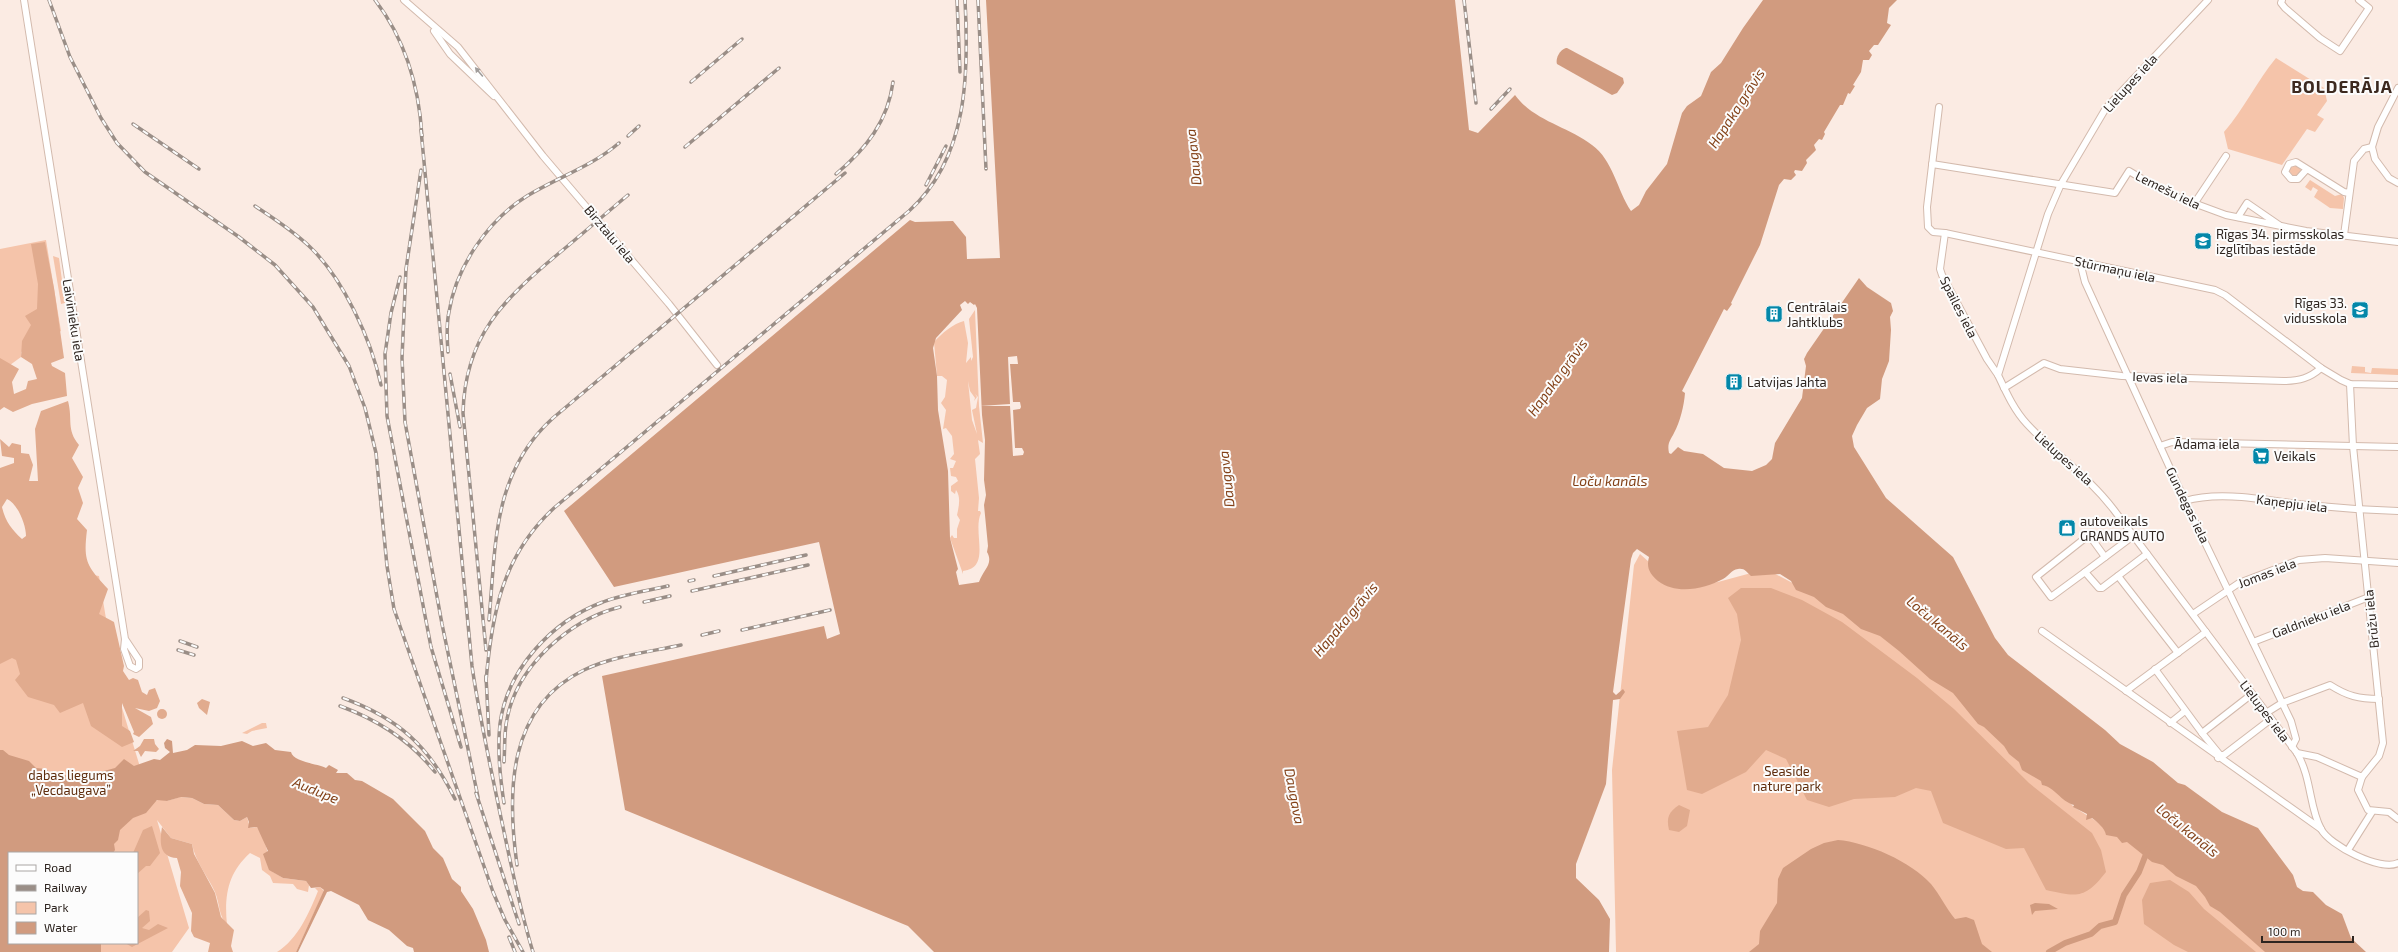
<svg xmlns="http://www.w3.org/2000/svg" width="2398" height="952" font-family="'Exo 2',sans-serif">
<rect width="100%" height="100%" fill="#fbebe3"/>
<g fill="#f5c4aa" fill-rule="evenodd">
<path d="M2276,58L2324,88L2327,101L2317,115L2324,119L2315,132L2307,129L2282,165L2228,149L2224,132C2244,109 2257,81 2276,58Z"/>
<polygon points="2294,163 2302,171 2300,175 2293,177 2288,172 2288,168"/>
<polygon points="2310,180 2335,196 2342,194 2344,198 2343,209 2330,208 2314,197 2318,190 2313,187 2311,191 2305,187"/>
<polygon points="46,240 61,331 21,352 21,357 10,365 4,361 0,363 0,249"/>
<polygon points="53,256 59,258 65,303 61,304"/>
<path d="M975,310L979,406L983,443L978,440L980,454L975,459L979,498L978,511H980L981,513C972,532 992,568 963,571V574L950,538L952,535L954,538H957V529L960,520L957,515C959,506 961,497 956,490L955,494L951,491V486L958,481L956,477L951,476L950,468H953L956,461L950,459L954,454L952,436L946,428L943,429L946,410L941,403L945,397L947,380L942,376H937L934,342C941,334 954,323 964,321L968,343L966,363L971,357V361L973,357L969,319ZM968,381L970,391L975,398L974,401L977,397L975,394L978,397L976,408L972,410L977,434L972,420Z"/>
<polygon points="2352,366 2365,367 2365,372 2371,373 2372,368 2398,369 2398,375 2351,373"/>
<polygon points="1640,554 1677,587 1718,582 1766,569 1883,631 1934,671 2074,807 2209,893 2268,952 1616,952 1612,770 1634,565"/>
<path d="M82,573L99,576L119,698L151,803L160,799L167,801L180,797L192,798L204,804L218,805L234,820L240,821L247,817L250,828L257,827L264,839L273,872L283,878L306,881L309,885L308,892L297,889L293,884L273,883L270,876L262,870L260,858L250,853C228,873 224,895 227,925C218,914 220,904 215,892C208,877 195,861 192,844L171,838L157,820L189,928L172,952H0V576ZM9,853H137V943H9Z"/>
<polygon points="262,723 266,723 267,728 252,731 247,734 242,733"/>
<path d="M320,887L324,891L296,952H277C298,939 309,913 318,891L315,888Z"/>
</g>
<g fill="#e1ab8e" fill-rule="evenodd">
<polygon points="45,242 54,288 64,358 51,363 52,366 65,373 67,396 32,404 13,412 4,407 0,410 0,358 19,369 12,382 14,394 26,389 28,381 37,379 32,364 21,357 22,341 31,325 25,316 37,309 38,284 31,244"/>
<path d="M68,401C73,420 66,429 79,445L72,458L83,477L78,488L83,503L77,519L87,530C83,562 87,566 108,589L99,614L114,622L124,666L123,671L129,680L133,678L138,680L142,692L147,695L149,690L155,688L160,701L157,708L149,711L135,708L151,717L153,724L139,737L133,734L134,732L122,703V726L130,731L134,742L122,747L91,726L83,703L60,713L54,705L28,697L15,680L20,674L16,660L12,658L0,664V468L14,463V458L2,456L0,439L9,447L12,443L21,445V453L29,454L33,465L29,481H38L35,429L41,411ZM7,499C18,504 26,525 26,536L22,539C12,530 5,521 2,507Z"/>
<path d="M1741,588H1771L1802,600L1842,622L1917,678L1954,709L2029,783L2092,833L2101,850L2106,872C2085,899 2078,897 2046,890L2024,848L2006,849L1943,823L1931,791L1916,788L1895,797L1854,799L1829,807L1807,800L1786,759L1766,750L1746,772L1702,794L1687,790L1677,731L1708,727L1728,695L1741,640L1737,614L1728,598Z"/>
<polygon points="202,699 210,702 207,715 199,708 197,703"/>
<circle cx="162" cy="714" r="5"/>
<polygon points="144,739 154,739 155,744 159,749 156,752 145,751 141,757 138,751 133,751 140,746"/>
<path d="M1679,805L1690,810L1687,826L1679,832L1669,830C1666,817 1669,812 1679,805Z"/>
<polygon points="152,826 160,853 150,866 146,866 137,874 137,853 133,853 143,830"/>
<path d="M162,827L171,838L192,844L194,854L215,893L221,917L234,930L231,946L233,952H208L210,943L194,937L191,931L192,913L180,886L181,872L177,858C158,857 160,840 162,827Z"/>
<polygon points="2170,880 2189,892 2204,909 2256,952 2188,952 2174,945 2144,924 2142,900 2150,883"/>
<polygon points="146,910 149,911 150,921 142,928 149,930 158,924 168,928 132,947 125,943 137,943 137,918"/>
</g>
<g fill="#d19b7f" fill-rule="evenodd">
<path d="M986,0H1455L1469,130L1478,133L1515,95C1534,121 1567,126 1592,145C1613,160 1617,190 1631,211L1639,205L1646,191L1667,164L1682,113L1687,106L1701,96L1711,72L1721,63L1743,28L1763,0H1897L1889,8L1887,23L1891,25L1878,45H1874L1869,51L1872,55L1869,60H1863L1861,72L1853,85L1855,86L1850,94L1848,93L1843,105H1840L1824,132L1825,134L1822,140L1819,139L1814,145L1816,150L1806,160L1807,163L1802,171L1795,170L1794,172L1796,175L1791,180L1784,179L1779,185L1760,245L1731,303L1732,304L1727,311L1724,309L1682,391L1685,393C1684,406 1680,422 1674,433C1670,441 1667,443 1669,453L1671,454L1678,447L1684,451L1703,454L1724,468L1752,471L1766,465L1772,459L1775,443L1802,398L1806,366L1804,359L1807,353L1859,278L1867,287L1891,303L1893,311L1890,317L1891,330L1889,361L1882,379L1880,399L1867,408L1857,425L1852,436L1854,447L1886,498L1953,557L1995,638L2008,655L2105,730L2120,744L2153,762L2178,783L2185,785L2222,812L2258,828L2293,875L2297,887L2303,891L2313,892L2326,905L2342,914L2351,938L2366,952H2265L2220,912L2210,906L2205,897L2196,886L2176,876L2163,865L2152,862L2127,842L2122,843L2117,837L2106,835C2105,828 2097,822 2092,818L2086,820L2087,814L2073,807L2074,805C2060,801 2055,787 2042,785L2041,781L2022,770L2019,762L2009,754L2004,746L1984,727L1978,724L1953,693L1930,679L1899,651L1880,636L1861,629L1843,614L1826,607L1814,597L1796,590L1791,581L1780,574L1751,576C1746,572 1745,568 1738,569C1731,570 1729,576 1723,579C1705,589 1676,595 1658,581C1650,574 1646,568 1649,557L1637,549L1633,553L1631,559L1613,692L1616,695L1623,689L1625,692L1620,699L1613,700L1606,784L1576,864V878L1599,900L1610,919L1609,952H934L908,926L625,810L602,676L824,626L827,639L840,634L819,542L614,587L564,511L910,220L915,222L953,221L966,237L967,259L1000,258ZM965,301L968,304L970,302L974,305L975,304L977,308L982,415L985,440L984,480L986,495L984,505L988,546L987,552C994,564 983,570 979,582L959,585L956,572L958,569L950,538L948,471L938,410L937,376L933,348L936,338L962,310L960,305Z"/>
<path d="M1567,48L1623,78L1624,83L1617,93L1612,95L1557,64C1555,58 1561,48 1567,48Z"/>
<path d="M167,739L172,741L173,753L187,750L195,745L221,746L242,741L253,746L266,743L275,750L291,752C293,762 319,764 326,768L329,765L338,770L336,773H347L355,780L362,781L393,799L425,831L433,848L443,858L452,879L461,887V891L473,909L486,940L489,952H414L413,948L407,946L389,930L368,920L359,905L331,891L327,892L298,952H296L324,890L320,887L311,888L306,881L283,878L269,870L263,854L268,851L257,827L248,828L249,822L247,817L240,821L234,820L218,805L204,804L192,798L181,797L167,801L157,800L146,813L133,818L120,830L118,840L114,844L115,850L113,853H9V943H101V952H0V750H3L9,755L29,761L36,768L46,769L53,776L93,774L115,768L124,759L134,766L154,759L160,760L170,752L165,748L164,743Z"/>
<path d="M1838,840C1866,842 1912,862 1931,884C1940,895 1946,908 1955,919L1966,917L1974,920L1982,944L1992,952H1749L1759,944L1760,931L1777,903L1778,879L1783,868L1811,849L1824,843Z"/>
<polygon points="2035,903 2049,904 2058,909 2035,911 2032,915 2030,905"/>
</g>
<polygon fill="#fbebe3" points="1017,356 1018,364 1010,364 1013,402 1020,402 1021,407 1020,409 1013,410 1015,448 1022,448 1024,452 1023,455 1013,456 1010,406 980,406 1010,404 1008,357"/>
<g fill="none" stroke-linecap="round" stroke-linejoin="round">
<polyline stroke="#d19b7f" stroke-width="6" points="2049,952 2065,943 2091,934 2100,926 2115,922 2124,895 2139,872 2148,849"/>
<defs>
<g id="minor">
<polyline points="24,0 125,639 124,649 130,666 136,669 139,667 139,660 125,639"/>
<polyline points="404,0 458,47 543,156 669,304 717,365"/>
<path d="M2208,0L2106,108L2061,184L2048,214L1998,375C2006,392 2014,410 2027,424C2056,455 2088,476 2114,510L2297,753C2312,779 2309,807 2321,829C2329,845 2381,872 2398,863"/>
<polyline points="2282,0 2281,3 2285,8 2320,38 2340,51 2369,8 2359,0"/>
<polyline points="434,31 450,54 494,96"/>
<polyline points="2398,88 2378,127 2372,147 2375,159 2389,178 2398,183"/>
<polyline points="1939,107 1927,207 1928,227 1933,232 1945,233 2215,290 2225,295 2321,368 2341,380 2350,384 2398,385"/>
<polyline points="1932,164 2115,193 2129,171 2154,186 2180,198 2226,215 2306,231 2398,242"/>
<polyline points="2307,169 2298,179 2291,179 2285,172 2289,164 2296,162 2344,192 2349,193"/>
<polyline points="2194,204 2226,156"/>
<polyline points="2238,217 2247,203 2279,225"/>
<polyline points="1945,233 1940,269 1942,275 1987,359 1998,375"/>
<polyline points="2344,235 2354,161 2364,149 2372,147"/>
<polyline points="2080,262 2085,282 2185,501 2291,721 2296,739 2292,747"/>
<path d="M2004,388L2044,363L2060,369L2122,376L2284,381C2299,381 2310,378 2321,368"/>
<polyline points="2160,446 2172,442 2398,447"/>
<path d="M2185,501C2221,490 2270,501 2307,505C2337,508 2367,510 2398,511"/>
<polyline points="2105,557 2089,535 2036,577 2051,597 2085,572 2099,588 2102,588 2147,554"/>
<polyline points="2085,572 2133,536"/>
<polyline points="2118,576 2178,653"/>
<polyline points="2193,614 2239,583 2299,560 2325,558 2398,563"/>
<polyline points="2042,631 2321,829"/>
<polyline points="2253,642 2369,597"/>
<polyline points="2155,669 2202,733"/>
<polyline points="2126,691 2206,632"/>
<path d="M2266,713L2282,703L2330,685C2347,696 2359,699 2379,699"/>
<polyline points="2170,723 2185,711"/>
<polyline points="2297,753 2317,757 2362,777 2379,756 2383,743 2353,446 2350,384"/>
<polyline points="2220,755 2224,755 2271,719"/>
<polyline points="2218,758 2220,755 2202,733 2252,694"/>
<polyline points="2362,777 2358,790 2368,810 2389,812 2398,819"/>
<polyline points="2348,850 2372,812"/>
</g>
</defs>
<use href="#minor" stroke="#d3baad" stroke-width="8"/>
<use href="#minor" stroke="#fff" stroke-width="6"/>
<defs>
<g id="rail">
<polyline points="49,0 70,57 101,118 117,143 145,172 239,237 275,265 313,307 349,366 365,408 376,453 387,566 394,609 493,892 505,920 523,952"/>
<path d="M375,0C405,39 419,87 422,136"/>
<polyline points="957,0 960,72"/>
<polyline points="978,0 986,169"/>
<polyline points="1464,0 1476,103"/>
<polyline points="691,82 742,39"/>
<polyline points="1491,109 1510,89"/>
<polyline points="133,124 199,169"/>
<path d="M421,130L472,666C479,715 490,764 500,813C510,859 519,907 533,952"/>
<polyline points="628,136 639,126"/>
<polyline points="685,147 779,68"/>
<polyline points="421,170 406,269 402,358 405,422 442,624 478,797"/>
<path d="M836,174C866,149 888,121 893,82"/>
<polyline points="926,185 946,146"/>
<path d="M255,206C273,218 292,230 309,246C343,278 371,339 381,385"/>
<polyline points="400,277 391,313 385,354 387,416 431,647 461,747"/>
<path d="M448,352C447,339 446,325 449,312C456,267 488,220 527,196C558,177 591,167 619,143"/>
<polyline points="450,374 460,427"/>
<polyline points="714,576 806,555"/>
<polyline points="689,581 694,580"/>
<polyline points="692,591 808,565"/>
<polyline points="644,602 670,596"/>
<path d="M489,620C496,545 492,473 553,418L845,173"/>
<polyline points="742,630 830,610"/>
<polyline points="702,635 719,631"/>
<polyline points="180,641 197,647"/>
<polyline points="178,650 194,655"/>
<path d="M486,650L463,413C465,336 503,300 558,254C581,235 604,215 628,195"/>
<polyline points="486,676 489,735"/>
<path d="M486,681C492,613 502,556 554,508L909,211C968,158 969,74 965,0"/>
<path d="M343,698C398,718 429,746 455,799"/>
<path d="M340,706C378,720 410,740 435,772"/>
<path d="M504,762C505,748 504,733 507,719C517,666 569,620 620,607"/>
<polyline points="476,793 519,924"/>
<path d="M504,803C500,777 497,750 500,724C507,669 552,621 603,602C623,594 646,591 668,586"/>
<path d="M517,865C507,793 507,707 584,670C613,656 649,652 681,645"/>
<polyline points="509,937 515,952"/>
</g>
</defs>
<use href="#rail" stroke="#9a8e87" stroke-width="3.5"/>
<use href="#rail" stroke="#fcfcfc" stroke-width="2" stroke-dasharray="6" stroke-linecap="butt"/>
</g>
<defs><path id="oneway-solid" d="M-6-.8H1V-3.2L6.5 0L1 3.2V.8H-6Z"/></defs>
<use fill="#a19d9b" href="#oneway-solid" transform="translate(479 72) rotate(-130)"/>
<defs>
<symbol id="school-square" viewBox="-11 -11 22 22"><rect x="-9" y="-9" width="18" height="18" rx="4" fill="#0387a9" stroke="#fcfcfc"/><path d="M0-5L7-2L0 1L-7-2ZM-4 1L0 2.5L4 1V4Q0 6-4 4Z" fill="#fff"/></symbol>
<symbol id="building-square" viewBox="-11 -11 22 22"><rect x="-9" y="-9" width="18" height="18" rx="4" fill="#0387a9" stroke="#fcfcfc"/><path d="M-4-6H4V6H1V3H-1V6H-4ZM-2.5-4.3h1.7v1.8h-1.7ZM.8-4.3h1.7v1.8H.8ZM-2.5-1h1.7V.8h-1.7ZM.8-1h1.7V.8H.8Z" fill="#fff"/></symbol>
<symbol id="supermarket-square" viewBox="-11 -11 22 22"><rect x="-9" y="-9" width="18" height="18" rx="4" fill="#0387a9" stroke="#fcfcfc"/><path d="M-6-5.5h2.5l.6 2H6L4.5 2H-2.5L-4.4-4H-6ZM-1.5 3.2a1.3 1.3 0 1 0 .1 0ZM3 3.2a1.3 1.3 0 1 0 .1 0Z" fill="#fff"/></symbol>
<symbol id="shop-square" viewBox="-11 -11 22 22"><rect x="-9" y="-9" width="18" height="18" rx="4" fill="#0387a9" stroke="#fcfcfc"/><path d="M-5-2.5h2.3a2.7 3.5 0 0 1 5.4 0H5L5.5 6h-11ZM-1.5-2.5h3a1.5 2.3 0 0 0-3 0Z" fill="#fff"/></symbol>
</defs>
<g fill-rule="evenodd">
<use href="#school-square" x="2193" y="231" width="20" height="20"/>
<use href="#school-square" x="2350" y="300" width="20" height="20"/>
<use href="#building-square" x="1764" y="304" width="20" height="20"/>
<use href="#building-square" x="1724" y="372" width="20" height="20"/>
<use href="#supermarket-square" x="2251" y="446" width="20" height="20"/>
<use href="#shop-square" x="2057" y="518" width="20" height="20"/>
</g>
<g text-anchor="middle" dominant-baseline="central" stroke-width="4" stroke-linejoin="round" paint-order="stroke">
<g font-size="13" fill="#2e2520" stroke="#fcfcfc">
<text transform="translate(2130 83) rotate(-48)">Lielupes iela</text>
<text transform="translate(2168 190) rotate(26)">Lemešu iela</text>
<text transform="translate(610 234) rotate(50)">Birztalu iela</text>
<text transform="translate(2115 269) rotate(12)">Stūrmaņu iela</text>
<text transform="translate(1959 307) rotate(63)">Spailes iela</text>
<text transform="translate(74 320) rotate(81)">Laivinieku iela</text>
<text transform="translate(2160 377) rotate(2)">Ievas iela</text>
<text x="2207" y="444">Ādama iela</text>
<text transform="translate(2064 458) rotate(42)">Lielupes iela</text>
<text transform="translate(2292 503) rotate(7)">Kaņepju iela</text>
<text transform="translate(2188 505) rotate(64)">Gundegas iela</text>
<text transform="translate(2267 573) rotate(-21)">Jomas iela</text>
<text transform="translate(2311 619) rotate(-21)">Galdnieku iela</text>
<text transform="translate(2371 619) rotate(-96)">Brūžu iela</text>
<text transform="translate(2265 711) rotate(53)">Lielupes iela</text>
</g>
<g font-size="13" fill="#2e2520" stroke="#fcfcfc" text-anchor="start">
<text x="2216" y="234">Rīgas 34. pirmsskolas<tspan x="2216" dy="15">izglītības iestāde</tspan></text>
<text x="2347" y="303" text-anchor="end">Rīgas 33.<tspan x="2347" dy="15">vidusskola</tspan></text>
<text x="1787" y="307">Centrālais<tspan x="1787" dy="15">Jahtklubs</tspan></text>
<text x="1747" y="382">Latvijas Jahta</text>
<text x="2274" y="456">Veikals</text>
<text x="2080" y="521">autoveikals<tspan x="2080" dy="15">GRANDS AUTO</tspan></text>
</g>
<g font-size="13" fill="#5f2d0d" stroke="#fcfcfc">
<text x="1787" y="771">Seaside<tspan x="1787" dy="15">nature park</tspan></text>
<text x="71" y="775">dabas liegums<tspan x="71" dy="15">„Vecdaugava”</tspan></text>
</g>
<g font-size="14" font-style="italic" fill="#834118" stroke="#fcfcfc">
<text transform="translate(1736 108) rotate(-57)">Hapaka grāvis</text>
<text transform="translate(1193 157) rotate(-96)">Daugava</text>
<text transform="translate(1557 377) rotate(-54)">Hapaka grāvis</text>
<text transform="translate(1226 479) rotate(-96)">Daugava</text>
<text x="1610" y="480">Loču kanāls</text>
<text transform="translate(1345 619) rotate(-50)">Hapaka grāvis</text>
<text transform="translate(1938 623) rotate(40)">Loču kanāls</text>
<text transform="translate(316 790) rotate(22)">Audupe</text>
<text transform="translate(1295 796) rotate(79)">Daugava</text>
<text transform="translate(2188 830) rotate(39)">Loču kanāls</text>
</g>
<g font-size="17" font-weight="bold" letter-spacing="1" fill="#3c291f" stroke="#fcfcfc">
<text x="2342" y="86">BOLDERĀJA</text>
</g>
</g>
<rect x="8" y="852" width="130" height="92" fill="#fcfcfc" stroke="#aaa6a4"/>
<rect x="16" y="865" width="20" height="6" fill="#ffffff" stroke="#aaa6a4"/>
<text x="44" y="872" font-size="12" fill="#2e2520">Road</text>
<rect x="16" y="885" width="20" height="6" fill="#9a8e87" stroke="#aaa6a4"/>
<text x="44" y="892" font-size="12" fill="#2e2520">Railway</text>
<rect x="16" y="902" width="20" height="12" fill="#f5c4aa" stroke="#aaa6a4"/>
<text x="44" y="912" font-size="12" fill="#2e2520">Park</text>
<rect x="16" y="922" width="20" height="12" fill="#d19b7f" stroke="#aaa6a4"/>
<text x="44" y="932" font-size="12" fill="#2e2520">Water</text>
<path d="M2262 936v6h91v-6" fill="none" stroke="#2e2520" stroke-width="2"/>
<text x="2268" y="936" font-size="12" fill="#2e2520" stroke="#fcfcfc" stroke-width="3" paint-order="stroke">100 m</text>
</svg>
